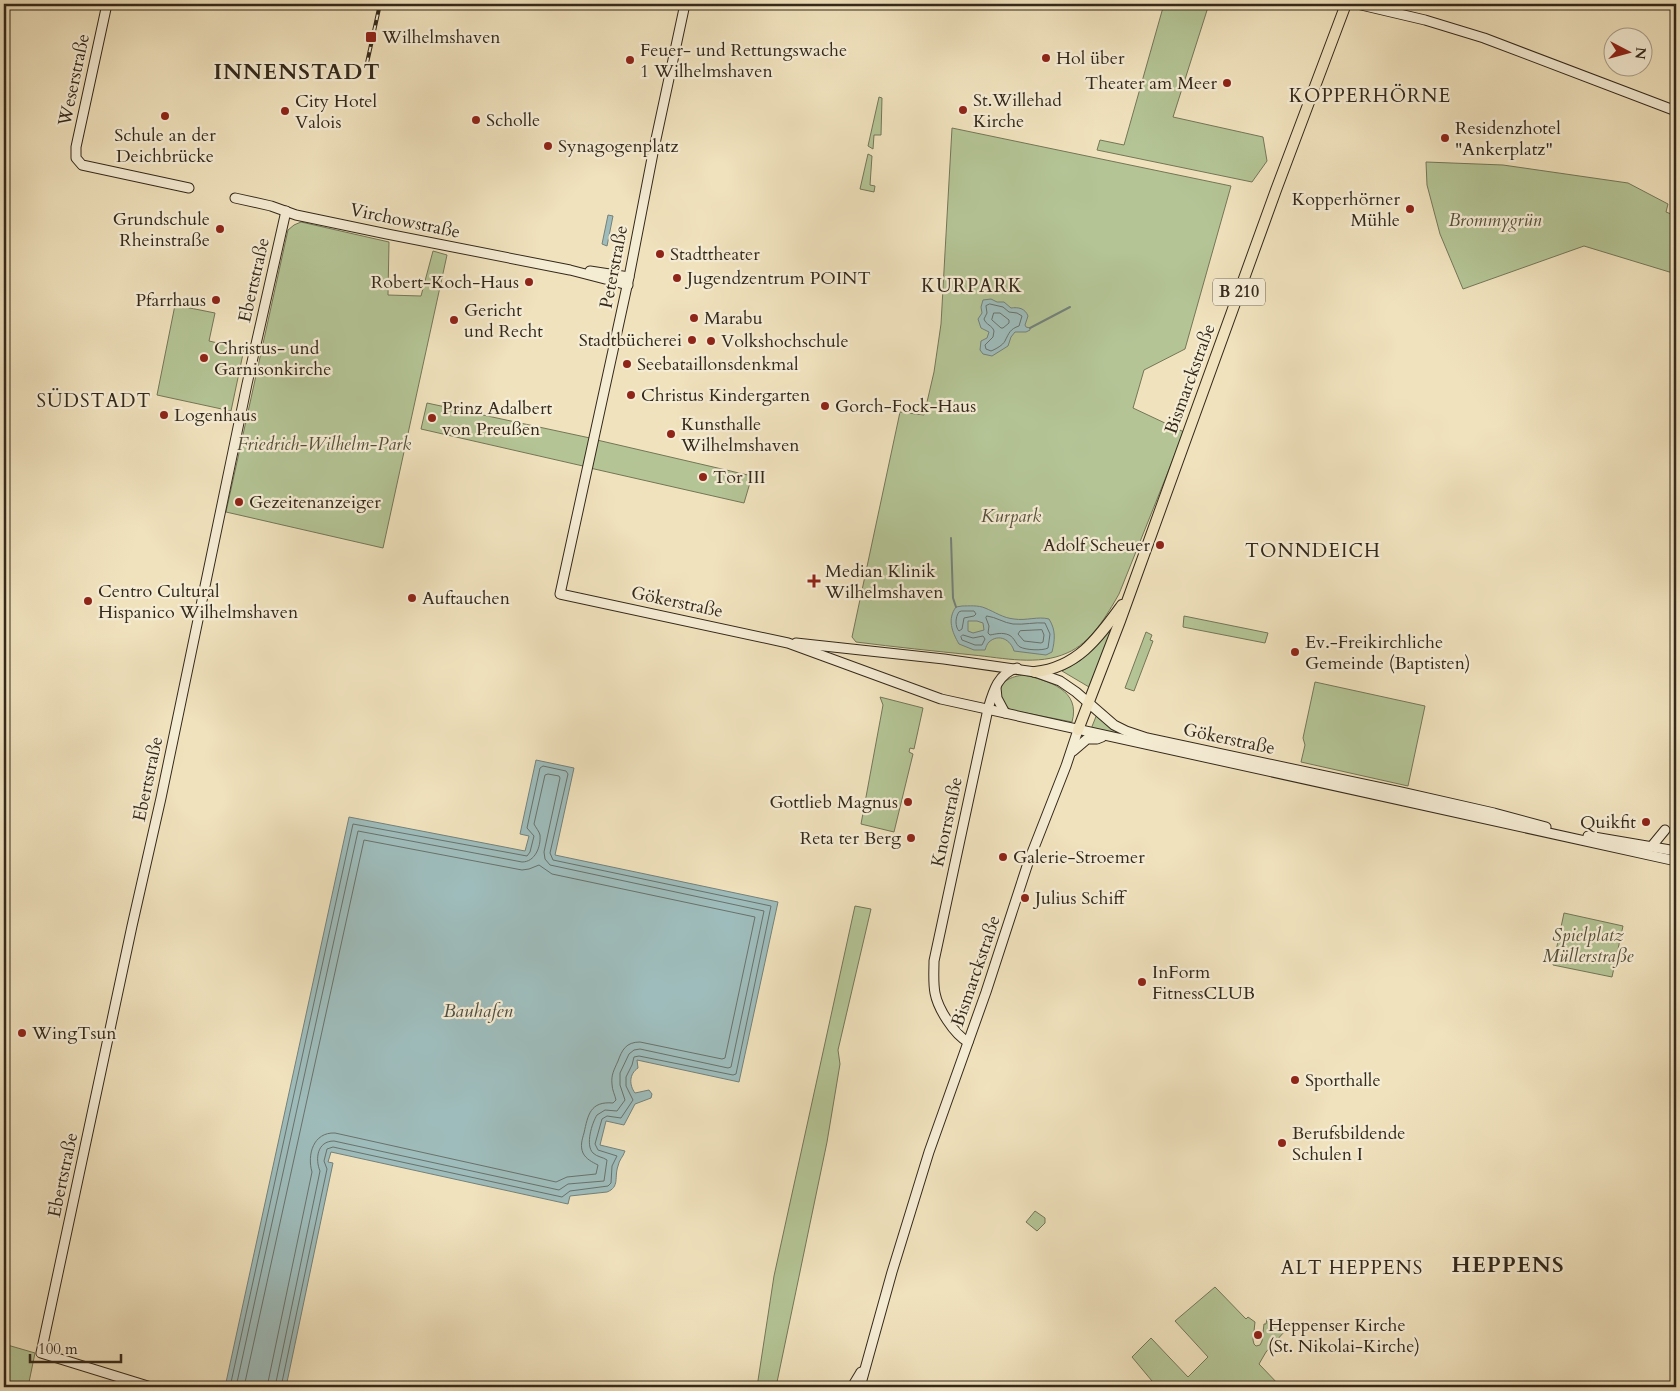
<svg xmlns="http://www.w3.org/2000/svg" width="1680" height="1391" font-family="Cardo,serif">
<rect width="100%" height="100%" fill="#f0e2bd"/>
<filter id="stains"><feTurbulence type="fractalNoise" baseFrequency=".004" numOctaves="4"/><feColorMatrix values="0 0 0 0 .2 0 0 0 0 .09 0 0 0 0 .02 0 0 0 .5 -.17"/></filter>
<radialGradient id="worn" r=".72"><stop offset=".6" stop-color="#630" stop-opacity="0"/><stop offset="1" stop-color="#630" stop-opacity=".3"/></radialGradient>
<g fill="#b4c495" stroke="#747658">
<polygon points="1164,4 1209,4 1173,117 1263,137 1267,161 1252,182 1097,150 1100,140 1124,145"/>
<polygon points="879,97 882,98 881,135 874,135 873,149 868,146"/>
<path d="M952,128L1231,186L1185,349L1144,370L1133,408L1184,432L1119,594C1107,615 1091,643 1067,653C1038,666 1004,658 973,655C934,651 895,647 856,642L852,637L900,412L924,415L934,372L941,324Z"/>
<polygon points="868,154 872,156 870,185 875,186 874,192 860,189"/>
<polygon points="1426,162 1503,165 1628,183 1668,204 1666,212 1676,216 1676,274 1584,246 1463,289 1440,234 1427,185"/>
<polygon points="301,222 389,242 388,295 421,296 433,251 447,255 383,548 226,512 288,230 294,225"/>
<polygon points="175,305 215,313 209,341 244,349 231,411 157,395"/>
<polygon points="427,403 590,438 583,466 421,429"/>
<polygon points="597,440 752,476 744,503 590,468"/>
<polygon points="1184,616 1268,633 1265,643 1183,627"/>
<polygon points="1117,618 1089,687 1062,671 1081,660 1098,643"/>
<polygon points="1146,632 1152,635 1150,640 1153,641 1134,691 1125,688"/>
<path d="M1024,675C1049,681 1081,690 1072,722L1011,710C1005,706 1004,703 1001,697C996,682 1012,676 1024,675Z"/>
<polygon points="1315,682 1425,706 1408,786 1301,762 1305,745 1303,738"/>
<polygon points="880,697 923,708 914,749 910,748 909,752 913,754 894,832 861,824 883,705"/>
<polygon points="1097,714 1127,736 1091,729"/>
<polygon points="855,906 871,909 838,1050 840,1064 827,1142 776,1387 757,1387 774,1276"/>
<polygon points="1564,913 1623,926 1612,977 1553,965"/>
<polygon points="1035,1211 1045,1218 1045,1223 1037,1231 1026,1222"/>
<polygon points="1215,1287 1246,1319 1248,1317 1255,1322 1253,1340 1254,1344 1256,1346 1260,1345 1262,1341 1264,1324 1266,1324 1267,1319 1273,1320 1285,1331 1266,1352 1259,1364 1281,1387 1157,1387 1132,1357 1151,1338 1188,1377 1208,1357 1175,1321"/>
<polygon points="4,1344 35,1353 28,1387 4,1387"/>
</g>
<g fill="#9ebcbb" stroke="#74817b" fill-rule="evenodd">
<polygon points="608,215 613,216 607,246 602,244"/>
<path d="M991,299L997,302H1004L1011,308C1018,307 1025,308 1028,316L1025,325L1026,327L1030,328V330L1026,332H1015L1011,337L1008,346L992,356L983,354L980,350L981,341L987,338L989,332L981,328L978,319L982,313L981,307L983,300Z"/>
<path d="M962,606C969,606 978,605 985,608C995,612 1003,618 1014,619C1026,621 1038,616 1049,619C1056,630 1055,640 1052,652L1046,655L1014,651C1011,640 999,633 989,642C987,644 986,647 985,650H974L959,644C952,632 947,619 956,607ZM977,621L983,623L984,630L973,633L968,631V621Z"/>
<path d="M536,760L574,768L555,855L778,902L739,1082L637,1060L638,1068C629,1074 629,1085 635,1093L649,1090L652,1094L651,1098L635,1104L624,1125L606,1121L600,1145L625,1151C623,1157 619,1160 618,1166C614,1177 620,1187 607,1192L570,1196L568,1204L331,1152L328,1162L333,1163L286,1387H225L349,817L525,851L529,836L520,834Z"/>
</g>
<g fill="none" stroke-linecap="round" stroke-linejoin="round">
<g stroke="#69726b" stroke-width="1">
<path d="M990,304L1003,307L1009,312L1017,313L1022,316L1019,326C1010,329 1009,333 1005,341C1003,345 996,349 991,351L986,349L985,345L993,337L994,331C992,325 986,325 984,319L987,313L986,306Z"/>
<polygon points="994,313 1000,313 1009,320 1009,323 1003,328 1001,328 992,320"/>
<path d="M962,611H974L976,614L974,616L964,618L962,629L959,631C955,627 955,617 959,612Z"/>
<path d="M987,616C996,617 1004,623 1013,624C1024,625 1035,622 1045,623L1050,634L1048,648C1042,651 1026,650 1020,647C1016,645 1015,638 1009,635C1002,632 996,634 990,635L988,633L989,626L986,618Z"/>
<polygon points="1042,630 1044,635 1043,642 1041,643 1024,641 1018,634 1020,631"/>
<polygon points="963,635 973,638 983,636 985,639 982,645 975,645 962,640 961,637"/>
<polyline points="230,1387 353,824 527,856 530,852 534,836 527,828 540,768 543,766 566,771 568,774 550,853 553,860 771,906 736,1074 733,1075 639,1056 634,1057 632,1065 626,1077 626,1086 633,1100 621,1118 607,1116 602,1119 595,1144 598,1150 617,1156 612,1166 611,1183 608,1186 570,1191 562,1197 333,1147 327,1149 324,1161 327,1169 281,1387"/>
<path d="M236,1387L358,831L522,862C535,862 541,847 540,835C539,831 536,828 534,824L545,775L548,774L559,776L560,778L544,852L545,859L550,865L764,911L731,1067L728,1068L640,1049L634,1050L629,1054L620,1073V1085L625,1100L617,1111L605,1110L597,1115C592,1123 585,1145 593,1153C597,1157 603,1157 607,1160L604,1181L568,1184L559,1190L334,1141C317,1141 315,1159 320,1171L275,1387"/>
<path d="M244,1387L364,840L522,870L529,869L539,865L552,874L755,917L725,1058L722,1059L640,1042C626,1042 622,1050 618,1061C614,1070 611,1075 612,1084C612,1090 615,1095 616,1100L613,1103C590,1101 588,1115 584,1133C582,1140 580,1146 583,1153C586,1159 592,1162 598,1165L596,1174L567,1177L556,1182L335,1133C313,1132 307,1155 312,1172L267,1387"/>
</g>
<g stroke="#74817b" stroke-width="2">
<polyline points="1030,328 1070,307"/>
<polyline points="951,538 953,598 956,607"/>
</g>
<defs>
<g id="secondary">
<polyline points="107,4 76,147 76,158 82,165 189,188"/>
<polyline points="685,4 653,153 629,277 560,594 788,643 941,699 1676,861"/>
<polyline points="1357,4 1425,20 1484,38 1676,111"/>
<polyline points="235,198 271,206 296,215 387,234 570,270 628,285"/>
<polyline points="590,271 629,277"/>
<polyline points="796,643 944,659 1035,672 1060,681 1076,692 1114,725 1126,731 1147,738 1401,792 1494,813 1546,827"/>
<polyline points="996,688 997,698 1005,713"/>
<polyline points="1073,751 1087,739 1097,739 1102,737"/>
<polyline points="1588,836 1676,851"/>
<polyline points="1651,847 1665,830"/>
<path d="M968,1042C954,1034 938,1009 935,993C933,983 934,971 934,961L988,709C993,692 998,673 1017,668"/>
<polyline points="151,1387 41,1353 132,926 161,798 247,384 286,211"/>
<polyline points="852,1387 861,1372"/>
<polyline points="860,1387 892,1272 929,1152 986,992 1028,863 1066,766 1078,730"/>
</g>
<g id="primary">
<path d="M1035,672C1078,667 1098,638 1122,605"/>
<polyline points="1078,730 1120,621 1276,190 1346,4"/>
</g>
</defs>
<use href="#secondary" stroke="#34291b" stroke-width="11"/>
<use href="#primary" stroke="#34291b" stroke-width="12"/>
<use href="#secondary" stroke="#f5ecd4" stroke-width="9"/>
<use href="#primary" stroke="#f0e2bd" stroke-width="10"/>
<defs>
<polyline id="rail" points="367,63 380,4"/>
</defs>
<use href="#rail" stroke="#34291b" stroke-width="4"/>
<use href="#rail" stroke="#f5ecd4" stroke-width="2" stroke-dasharray="5.5" stroke-linecap="butt"/>
</g>
<g fill="#8f2418" stroke="#f5ecd4" stroke-width="2">
<rect x="365" y="31" width="12" height="12" rx="2.5"/>
<circle cx="1046" cy="58" r="5"/>
<circle cx="630" cy="60" r="5"/>
<circle cx="1227" cy="83" r="5"/>
<circle cx="963" cy="110" r="5"/>
<circle cx="285" cy="111" r="5"/>
<circle cx="165" cy="116" r="5"/>
<circle cx="476" cy="120" r="5"/>
<circle cx="1445" cy="138" r="5"/>
<circle cx="548" cy="146" r="5"/>
<circle cx="1410" cy="209" r="5"/>
<circle cx="220" cy="229" r="5"/>
<circle cx="660" cy="254" r="5"/>
<circle cx="677" cy="278" r="5"/>
<circle cx="529" cy="282" r="5"/>
<circle cx="216" cy="300" r="5"/>
<circle cx="694" cy="318" r="5"/>
<circle cx="454" cy="320" r="5"/>
<circle cx="692" cy="340" r="5"/>
<circle cx="711" cy="341" r="5"/>
<circle cx="204" cy="358" r="5"/>
<circle cx="627" cy="364" r="5"/>
<circle cx="631" cy="395" r="5"/>
<circle cx="825" cy="406" r="5"/>
<circle cx="164" cy="415" r="5"/>
<circle cx="432" cy="418" r="5"/>
<circle cx="671" cy="434" r="5"/>
<circle cx="703" cy="477" r="5"/>
<circle cx="239" cy="502" r="5"/>
<circle cx="1160" cy="545" r="5"/>
<path d="M811.5 573.5h5v5h5v5h-5v5h-5v-5h-5v-5h5z"/>
<circle cx="412" cy="598" r="5"/>
<circle cx="88" cy="601" r="5"/>
<circle cx="1295" cy="652" r="5"/>
<circle cx="908" cy="802" r="5"/>
<circle cx="1646" cy="822" r="5"/>
<circle cx="911" cy="838" r="5"/>
<circle cx="1003" cy="857" r="5"/>
<circle cx="1025" cy="898" r="5"/>
<circle cx="1142" cy="982" r="5"/>
<circle cx="22" cy="1033" r="5"/>
<circle cx="1295" cy="1080" r="5"/>
<circle cx="1282" cy="1143" r="5"/>
<circle cx="1258" cy="1335" r="5"/>
</g>
<g text-anchor="middle" dominant-baseline="central" stroke-width="4.5" stroke-linejoin="round" paint-order="stroke">
<rect fill="#f5ecd4" stroke="#6e6452" stroke-width="1" x="1213" y="278.5" width="52" height="27" rx="4"/>
<g font-size="16" font-weight="bold" fill="#34291b">
<text x="1239" y="292">B 210</text>
</g>
<g font-size="18" fill="#34291b" stroke="#f5ecd4" text-anchor="start">
<text x="382" y="37">Wilhelmshaven</text>
<text x="640" y="50">Feuer- und Rettungswache<tspan x="640" dy="21">1 Wilhelmshaven</tspan></text>
<text x="1056" y="58">Hol über</text>
<text x="1217" y="83" text-anchor="end">Theater am Meer</text>
<text x="973" y="100">St.Willehad<tspan x="973" dy="21">Kirche</tspan></text>
<text x="295" y="101">City Hotel<tspan x="295" dy="21">Valois</tspan></text>
<text x="486" y="120">Scholle</text>
<text x="1455" y="128">Residenzhotel<tspan x="1455" dy="21">"Ankerplatz"</tspan></text>
<text x="165" y="135" text-anchor="middle">Schule an der<tspan x="165" dy="21">Deichbrücke</tspan></text>
<text x="558" y="146">Synagogenplatz</text>
<text x="1400" y="199" text-anchor="end">Kopperhörner<tspan x="1400" dy="21">Mühle</tspan></text>
<text x="210" y="219" text-anchor="end">Grundschule<tspan x="210" dy="21">Rheinstraße</tspan></text>
<text x="670" y="254">Stadttheater</text>
<text x="687" y="278">Jugendzentrum POINT</text>
<text x="519" y="282" text-anchor="end">Robert-Koch-Haus</text>
<text x="206" y="300" text-anchor="end">Pfarrhaus</text>
<text x="464" y="310">Gericht<tspan x="464" dy="21">und Recht</tspan></text>
<text x="704" y="318">Marabu</text>
<text x="682" y="340" text-anchor="end">Stadtbücherei</text>
<text x="721" y="341">Volkshochschule</text>
<text x="214" y="348">Christus- und<tspan x="214" dy="21">Garnisonkirche</tspan></text>
<text x="637" y="364">Seebataillonsdenkmal</text>
<text x="641" y="395">Christus Kindergarten</text>
<text x="835" y="406">Gorch-Fock-Haus</text>
<text x="442" y="408">Prinz Adalbert<tspan x="442" dy="21">von Preußen</tspan></text>
<text x="174" y="415">Logenhaus</text>
<text x="681" y="424">Kunsthalle<tspan x="681" dy="21">Wilhelmshaven</tspan></text>
<text x="713" y="477">Tor III</text>
<text x="249" y="502">Gezeitenanzeiger</text>
<text x="1150" y="545" text-anchor="end">Adolf Scheuer</text>
<text x="825" y="571">Median Klinik<tspan x="825" dy="21">Wilhelmshaven</tspan></text>
<text x="98" y="591">Centro Cultural<tspan x="98" dy="21">Hispanico Wilhelmshaven</tspan></text>
<text x="422" y="598">Auftauchen</text>
<text x="1305" y="642">Ev.-Freikirchliche<tspan x="1305" dy="21">Gemeinde (Baptisten)</tspan></text>
<text x="898" y="802" text-anchor="end">Gottlieb Magnus</text>
<text x="1636" y="822" text-anchor="end">Quikfit</text>
<text x="901" y="838" text-anchor="end">Reta ter Berg</text>
<text x="1013" y="857">Galerie-Stroemer</text>
<text x="1035" y="898">Julius Schiff</text>
<text x="1152" y="972">InForm<tspan x="1152" dy="21">FitnessCLUB</tspan></text>
<text x="32" y="1033">WingTsun</text>
<text x="1305" y="1080">Sporthalle</text>
<text x="1292" y="1133">Berufsbildende<tspan x="1292" dy="21">Schulen I</tspan></text>
<text x="1268" y="1325">Heppenser Kirche<tspan x="1268" dy="21">(St. Nikolai-Kirche)</tspan></text>
</g>
<g font-size="18" fill="#34291b" stroke="#f5ecd4">
<text transform="translate(74 80) rotate(-78)">Weserstraße</text>
<text transform="translate(405 221) rotate(12)">Virchowstraße</text>
<text transform="translate(614 267) rotate(-79)">Peterstraße</text>
<text transform="translate(254 280) rotate(-77)">Ebertstraße</text>
<text transform="translate(1190 379) rotate(-70)">Bismarckstraße</text>
<text transform="translate(677 602) rotate(12)">Gökerstraße</text>
<text transform="translate(1229 739) rotate(12)">Gökerstraße</text>
<text transform="translate(148 779) rotate(-78)">Ebertstraße</text>
<text transform="translate(947 822) rotate(-78)">Knorrstraße</text>
<text transform="translate(976 971) rotate(-71)">Bismarckstraße</text>
<text transform="translate(63 1175) rotate(-78)">Ebertstraße</text>
</g>
<g font-size="18" font-style="italic" fill="#54503a" stroke="#f5ecd4">
<text x="1495" y="220">Brommygrün</text>
<text x="324" y="444">Friedrich-Wilhelm-Park</text>
<text x="1011" y="516">Kurpark</text>
<text x="1588" y="935">Spielplatz<tspan x="1588" dy="21">Müllerstraße</tspan></text>
</g>
<g font-size="19" letter-spacing="1" fill="#34291b" stroke="#f5ecd4">
<text x="1370" y="96">KOPPERHÖRNE</text>
<text x="972" y="286">KURPARK</text>
<text x="94" y="401">SÜDSTADT</text>
<text x="1313" y="551">TONNDEICH</text>
<text x="1352" y="1268">ALT HEPPENS</text>
</g>
<g font-size="19" font-style="italic" fill="#4e4e43" stroke="#f5ecd4">
<text x="478" y="1011">Bauhafen</text>
</g>
<g font-size="22" font-weight="bold" letter-spacing="1" fill="#34291b" stroke="#f5ecd4">
<text x="297" y="72">INNENSTADT</text>
<text x="1508" y="1265">HEPPENS</text>
</g>
</g>
<rect width="1680" height="1391" fill="none" stroke="#f0e2bd" stroke-width="20"/>
<rect x="5" y="5" width="1670" height="1381" fill="none" stroke="#34291b" stroke-width="2.5"/>
<rect x="10" y="10" width="1660" height="1371" fill="none" stroke="#34291b"/>
<g transform="translate(1628 52) rotate(96)"><circle r="24" fill="#f5ecd4" stroke="#a89e8a"/>
<path d="M0-4L9 19L0 12L-9 19Z" fill="#8f2418"/>
<text y="-8" font-size="14" font-weight="bold" text-anchor="middle" fill="#34291b">N</text>
</g>
<path d="M30 1354v8h91v-8" fill="none" stroke="#34291b" stroke-width="2.5"/>
<text x="38" y="1354" font-size="15" fill="#34291b" stroke="#f5ecd4" stroke-width="4" paint-order="stroke">100 m</text>
<rect width="100%" height="100%" filter="url(#stains)"/>
<rect width="100%" height="100%" fill="url(#worn)"/>
</svg>
